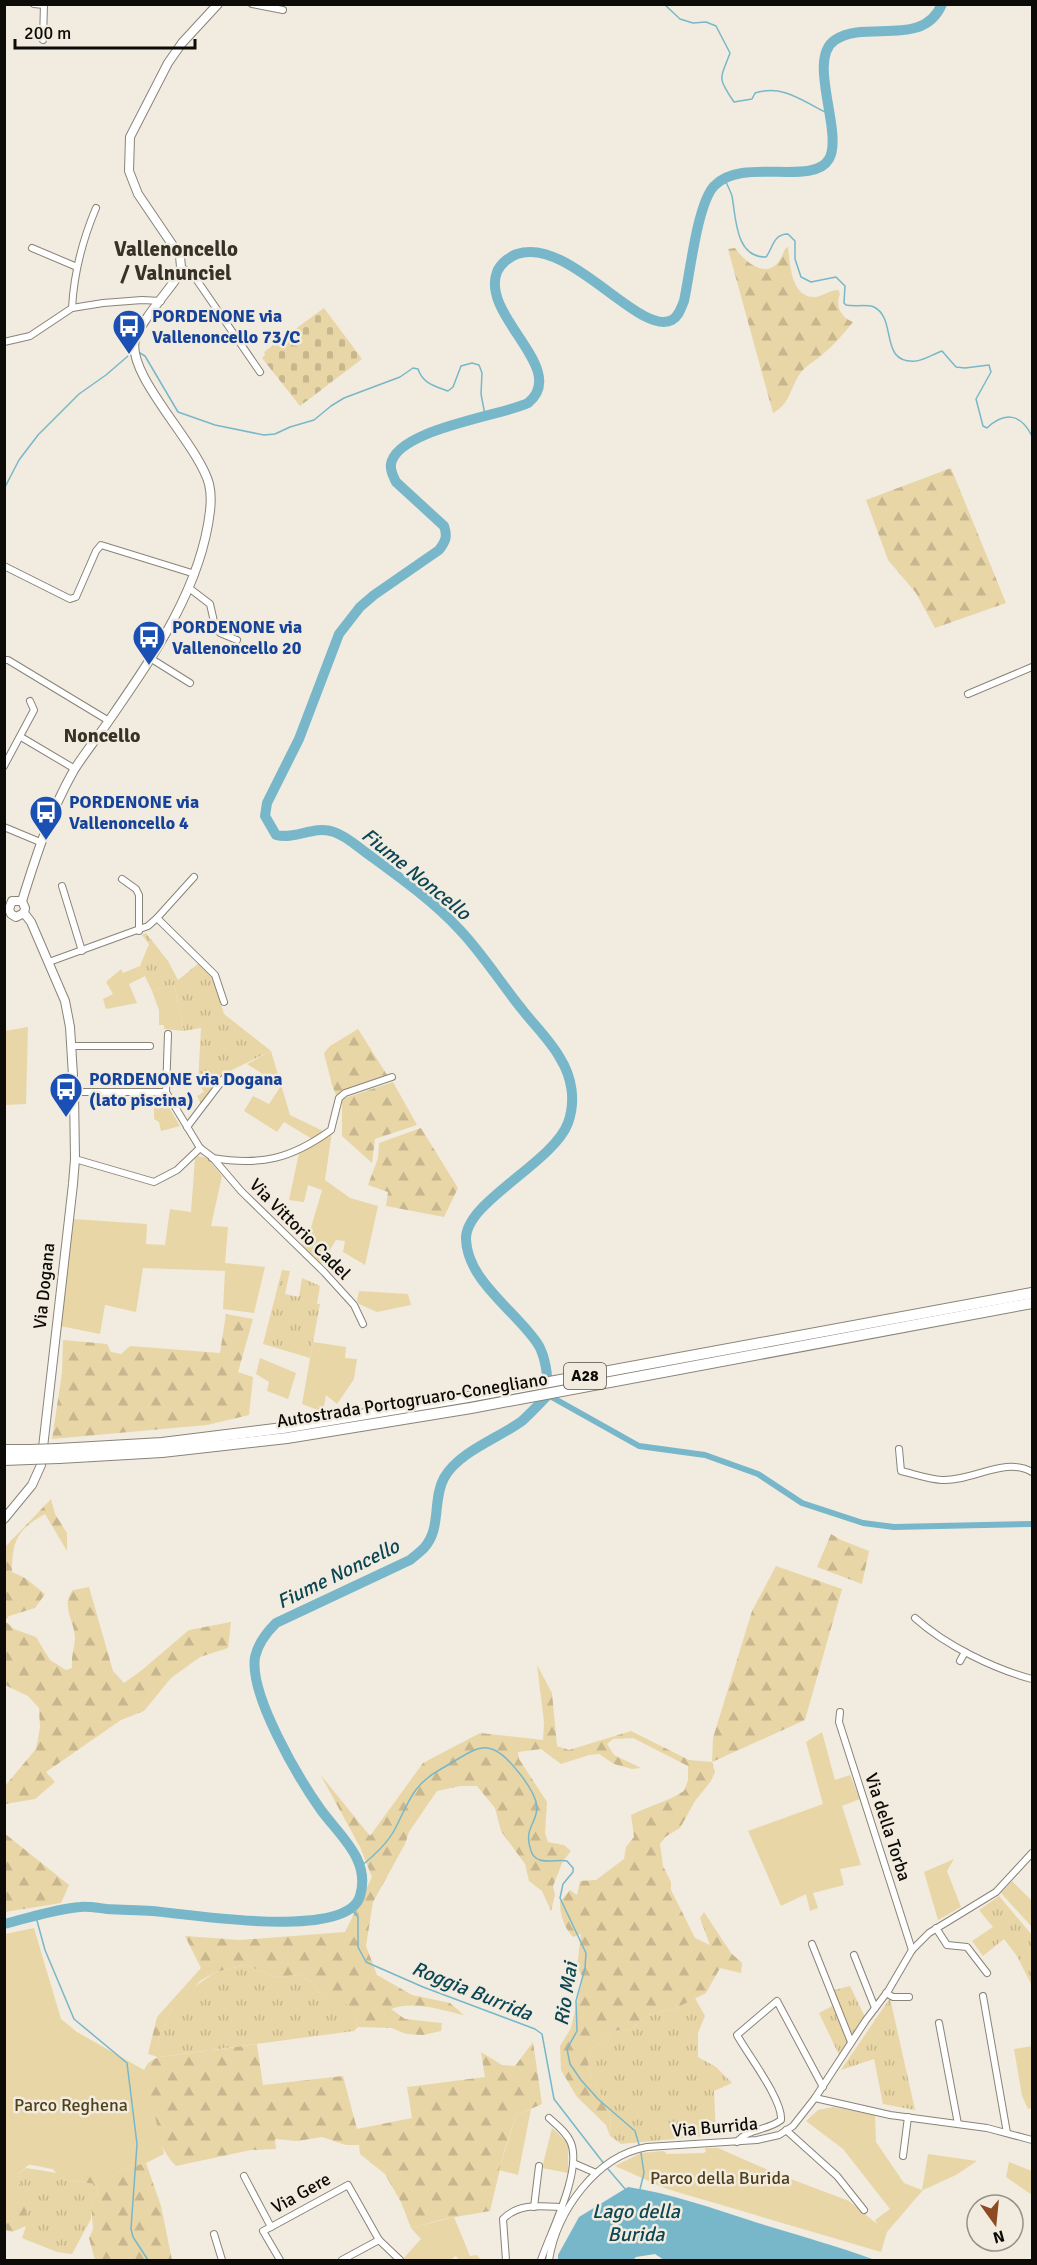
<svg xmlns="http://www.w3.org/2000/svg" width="1037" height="2265" font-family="Signika,sans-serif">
<defs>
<pattern id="grass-tufts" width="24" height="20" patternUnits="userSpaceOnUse" patternTransform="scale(1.5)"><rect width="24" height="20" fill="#e9d6a7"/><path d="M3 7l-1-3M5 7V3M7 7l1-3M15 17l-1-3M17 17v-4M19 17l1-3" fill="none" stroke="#c7b68e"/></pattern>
<pattern id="forest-firs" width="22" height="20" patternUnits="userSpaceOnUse" patternTransform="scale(1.5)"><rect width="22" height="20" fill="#e9d6a7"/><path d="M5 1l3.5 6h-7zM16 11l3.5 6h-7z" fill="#c7b68e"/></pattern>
<pattern id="cemetery-stones" width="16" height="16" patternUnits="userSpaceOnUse" patternTransform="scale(1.5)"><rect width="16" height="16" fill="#e9d6a7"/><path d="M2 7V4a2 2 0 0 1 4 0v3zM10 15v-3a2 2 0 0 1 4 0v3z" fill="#c7b68e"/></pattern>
</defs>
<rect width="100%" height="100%" fill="#f1ecdf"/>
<g fill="url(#grass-tufts)">
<polygon points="146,933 168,961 178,980 199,963 213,978 224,1014 271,1051 222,1075 201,1104 197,1096 204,1092 198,1083 201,1028 184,1031 174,985 152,991 140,966 149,944 142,935"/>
<polygon points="282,1270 290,1271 285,1294 299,1297 302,1278 320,1286 317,1304 320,1304 310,1358 263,1344"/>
<polygon points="999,1896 1032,1935 1032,1986 1017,1956 1004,1939 983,1956 972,1941 993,1927 979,1910"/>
<polygon points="246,1965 276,1977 299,1975 311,1981 318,1992 343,2000 355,2016 358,2027 354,2031 159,2057 158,2039 175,2001 215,1972"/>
<polygon points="850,1986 865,2017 839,2055 819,2013 838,2003 834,1990"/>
<path d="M695,1998L705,2016L698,2033V2057L716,2067L732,2083L714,2091L716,2135L621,2144L610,2136C610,2127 612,2115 608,2107C602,2092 580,2070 592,2050C597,2042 608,2041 612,2031L631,2029L648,2015L674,2009Z"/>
<polygon points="890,1998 915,2110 883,2104 874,2059 841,2070"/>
<polygon points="26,2168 57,2173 61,2179 95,2184 98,2193 91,2204 91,2219 72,2254 57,2252 22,2238 26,2226 18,2174"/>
</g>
<g fill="url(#forest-firs)">
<path d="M788,247C790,264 791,298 815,297C824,296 829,290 838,290L840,294C835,306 841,318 853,322C844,333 835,344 824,353C817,360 808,364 802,371C789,387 792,403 773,413L728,249L735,248C744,261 766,280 779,261C782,258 783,252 786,248Z"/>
<polygon points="951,468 1006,603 935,628 916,593 888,560 866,500"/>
<polygon points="358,1029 389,1078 368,1082 336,1095 332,1085 324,1053 330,1046"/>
<polygon points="393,1082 417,1125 375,1139 372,1163 342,1136 342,1099"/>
<polygon points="421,1128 458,1188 444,1217 386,1206 388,1192 368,1185 378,1158 379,1143"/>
<polygon points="226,1314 253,1319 238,1372 253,1377 249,1415 207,1425 52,1439 62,1373 63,1340 107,1344 111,1352 121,1354 130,1346 220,1353"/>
<path d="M51,1499L55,1514L67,1533V1551L45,1514C17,1529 12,1542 12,1572L25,1578L45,1594L35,1608L9,1616L5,1621L14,1629L36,1637L50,1660L66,1670L72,1668C71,1657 74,1649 75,1639C75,1621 60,1606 73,1590L89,1587L113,1671L124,1683L142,1670L189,1630L231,1622L228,1648L200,1657L171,1678L144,1711L121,1720L46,1772L55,1782L35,1799L5,1804V1786L36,1749L40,1727L39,1708L28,1696L7,1686L5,1682V1547Z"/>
<polygon points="831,1534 841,1540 869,1551 862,1584 817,1567"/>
<path d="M776,1566L842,1589L805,1720L712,1762L715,1772L711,1781L695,1801L680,1828L665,1837L660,1844L663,1866L671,1882V1890L695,1938L710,1945L700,1918L704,1912L731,1953L742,1963L741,1973L720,1968L706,1993L674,2009L648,2015L631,2029L612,2031C608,2041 597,2042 592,2050C580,2070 602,2092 608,2107C612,2115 610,2127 610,2136L606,2125L577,2097L561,2070L560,2046L571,2028L583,1978L577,1967L581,1934L573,1937C564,1927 560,1916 560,1902L570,1890L577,1895L580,1881L596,1880L624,1859L626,1847L634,1837L631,1815C649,1806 667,1802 684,1791L688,1780V1766L633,1738L613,1739L607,1744L614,1755L641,1768L632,1769L614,1764L599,1754L589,1755L561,1764L541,1749L518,1752L519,1759L547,1802L545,1833L548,1842L564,1845L571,1851L563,1861L553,1886L555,1895L551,1911L542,1891L529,1881L525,1864L501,1831L495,1808L477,1786H460L437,1791L409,1832L405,1844L373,1902L366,1946L377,1975L412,1995L450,2003L464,2015C442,2010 412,2000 391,2009L405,2019L442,2023L441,2031L423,2035L406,2034L392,2028L358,2027L355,2016L343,2001L318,1992L311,1981L299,1975L276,1977L246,1965L215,1972L200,1981L193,1989L175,2001L158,2039L160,2057L257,2044L263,2085L343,2076L357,2129L412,2118L407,2087L485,2077L481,2052L502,2065L515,2066L533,2042L542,2104L516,2115L504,2152L490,2211L444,2219L411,2228L401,2202L385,2174L360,2154L359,2145H346L322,2137L297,2141L275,2139L276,2149L251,2150L176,2166C151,2140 150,2103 144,2070L148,2063L158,2057L148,2054L157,2017L201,1968L185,1936L240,1940L345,1932L372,1877L360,1847L320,1774L370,1836L423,1763L480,1733L543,1740L544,1722L537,1665L552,1693L557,1746L569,1750L631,1731L689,1760L712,1762L713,1738L752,1611Z"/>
<polygon points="4,1833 69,1885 61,1903 5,1912"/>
<polygon points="40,2145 71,2155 90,2167 102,2167 118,2173 127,2167 146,2163 161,2206 172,2260 95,2260 89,2238 93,2229 91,2204 98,2193 95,2184 61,2179 44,2158 37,2158 18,2174 27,2215 26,2226 12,2232 5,2230 4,2165 33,2146"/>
</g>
<polygon fill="url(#cemetery-stones)" points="324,308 362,359 300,406 262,358 265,355 264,352"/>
<g fill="#e9d6a7">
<polygon points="140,966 145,976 129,984 137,1003 106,1009 103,999 113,994 106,982 121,969 123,973"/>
<polygon points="174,985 184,1031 164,1029 164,1025 159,1025 159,1010 152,991"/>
<polygon points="28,1027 26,1104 5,1105 5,1031"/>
<polygon points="271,1051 290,1115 325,1132 333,1125 325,1180 350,1198 378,1206 365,1265 343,1252 345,1241 336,1240 321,1264 302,1245 310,1231 322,1190 308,1185 304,1202 289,1200 299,1153 312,1145 314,1140 284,1122 277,1132 244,1111 253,1096 269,1104 281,1086 247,1064"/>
<polygon points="154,1099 164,1099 180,1126 161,1131 159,1122 154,1119"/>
<polygon points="198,1156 207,1158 222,1176 211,1226 228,1227 225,1263 265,1267 254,1313 223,1309 225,1271 143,1268 136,1312 105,1305 100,1334 60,1326 73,1219 147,1224 146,1244 165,1245 170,1209 191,1212 195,1158"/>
<polygon points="359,1291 408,1294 411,1305 377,1312 359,1304 357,1300"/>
<polygon points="313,1342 346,1347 345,1358 357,1359 354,1379 337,1404 326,1395 323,1412 302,1404"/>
<polygon points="260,1358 296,1373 288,1399 267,1391 269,1382 256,1374"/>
<polygon points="822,1732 835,1780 850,1775 860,1799 842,1806 861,1865 840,1869 844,1885 813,1893 818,1908 810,1911 806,1894 781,1906 748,1831 823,1804 806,1742"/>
<polygon points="954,1859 947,1871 961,1907 938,1920 924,1872"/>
<polygon points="1012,1881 1032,1901 1032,1927 1001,1893"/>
<polygon points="34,1928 61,2019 77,2032 144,2070 164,2154 146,2163 127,2167 107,2180 22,2163 13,2187 16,2217 5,2225 5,1934"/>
<polygon points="1032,2046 1032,2108 1028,2109 1022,2096 1014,2049"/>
<polygon points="833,2107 875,2115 876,2142 904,2183 922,2190 928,2154 977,2161 956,2175 923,2190 887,2232 881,2252 667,2189 615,2166 641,2153 664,2151 667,2154 703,2153 706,2152 705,2148 718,2148 775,2173 849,2201 877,2224 875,2220 890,2209 843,2149 806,2121 818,2110"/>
<polygon points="531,2109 518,2175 499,2170 516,2115"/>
<polygon points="552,2128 568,2143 568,2173 542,2168"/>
<polygon points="1009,2162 1032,2171 1032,2195 1006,2177"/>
<polygon points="454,2217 470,2256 477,2255 480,2259 459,2260 456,2256 450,2260 402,2260 421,2239 411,2228"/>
</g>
<path fill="#78b7ca" d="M628,2187C670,2193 711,2208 752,2221C793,2234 835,2245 875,2260H664L655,2254L636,2257L633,2260H558V2255L579,2217Z"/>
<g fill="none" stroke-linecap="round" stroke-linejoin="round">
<g stroke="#78b7ca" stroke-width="1.5">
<path d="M664,4L680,19L693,23L706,22L716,26L730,53C720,80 717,77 734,102L752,99L755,93C785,84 803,102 829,114"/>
<path d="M724,178C727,184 730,190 732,196C736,217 735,258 766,257C773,248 773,234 788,234L795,241V259L801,277L811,282L836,277L845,286L844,303L846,305C855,307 866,304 874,307C898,319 878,364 916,361C925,360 933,354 942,351L956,367L965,368L989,365L991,372L976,399L983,426L987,428C1005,411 1021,414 1032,436"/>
<path d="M140,353L145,356L178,412L215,425L264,435L275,434L290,427L314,420L331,406L344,398L400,377L413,368L418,369C423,384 435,386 448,391L453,387L461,366L472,363L479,365L482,373L481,394L485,415"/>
<polyline points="4,489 19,460 38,435 79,394 106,375 128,356"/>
<path d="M361,1866C375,1855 387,1844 395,1829C409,1802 412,1785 441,1769C481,1746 488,1734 520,1774C527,1783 536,1795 537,1807C537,1824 523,1828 531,1851C532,1854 533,1856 536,1858C543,1864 558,1859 567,1861L573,1868V1872L563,1884L560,1898L586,1953L585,1968L576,2001L577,2031L567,2049L570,2064L581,2080L598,2099L635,2131L640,2148"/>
<polyline points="352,1910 358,1917 358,1947 366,1962 423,1987 535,2029 542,2034 554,2099 605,2165"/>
<polyline points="36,1917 45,1950 74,2019 127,2063 137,2144 131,2229 133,2237 148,2260"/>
<polyline points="608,2169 626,2190"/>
<polyline points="640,2189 644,2173 641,2153"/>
</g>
<polyline stroke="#78b7ca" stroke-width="6" points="548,1395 639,1446 705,1455 758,1474 802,1503 863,1523 894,1527 1032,1524"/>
<path stroke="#78b7ca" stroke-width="10" d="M4,1924C29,1918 55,1909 80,1907C88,1906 98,1908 107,1909C122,1910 137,1910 152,1911C189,1914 347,1941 360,1896C371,1860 340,1836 321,1810C299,1779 249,1695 255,1657C258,1643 266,1633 276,1623L410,1560C415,1556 420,1552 424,1548C442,1528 432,1500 444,1478C458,1452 499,1438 522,1421C531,1413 540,1403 548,1395C548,1379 547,1361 539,1346C520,1314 467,1282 466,1239C465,1202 553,1163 568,1123C576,1101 572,1077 560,1058C550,1040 533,1024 521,1008C500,982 482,953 459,929C434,902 402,879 372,857C360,849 347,836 334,832C314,825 295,840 276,835L265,816L267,803L299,739L339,634L360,607L374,595L439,550C445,542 448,537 444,526L396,482C393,476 390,470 391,464C397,429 501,416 528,403C570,369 480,316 497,272C500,264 509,257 517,254C569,236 639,337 672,320C679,316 681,308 684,301C690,274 697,205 714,186C742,156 813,187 829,159C844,133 806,59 835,40C866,19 923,49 942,4"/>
<defs>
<g id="street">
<polyline points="34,4 44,5"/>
<polyline points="252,4 283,10"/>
<polyline points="43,40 44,4"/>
<polyline points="32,248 77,267"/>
<polyline points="181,267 194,276 260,372"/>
<path d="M72,308C74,272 82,241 96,208"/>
<polyline points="4,342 30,336 72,308 103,303 142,300 161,301"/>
<polyline points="4,566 70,599 76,597 96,551 101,545 195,574"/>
<polyline points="189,588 210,604 215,626 220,633 237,640"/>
<polyline points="150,658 190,683"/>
<polyline points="4,660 8,660 109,721"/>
<polyline points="968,694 1032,667"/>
<polyline points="21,737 75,769"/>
<polyline points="4,766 34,710 30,701"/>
<polyline points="4,827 40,842"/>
<polyline points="122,879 136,889 139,895 139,931"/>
<polyline points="62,886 82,951"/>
<polyline points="157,918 215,975 224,1002"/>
<polyline points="49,962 148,926 157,918 194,877"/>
<polyline points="168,1034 166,1092 200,1148 212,1157 241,1191 324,1272 354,1305 363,1324"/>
<polyline points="71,1046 150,1046"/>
<polyline points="74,1092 166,1092"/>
<polyline points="187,1127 225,1077"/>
<path d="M212,1158C261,1166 291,1159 331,1130L339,1098L345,1093L392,1077"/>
<polyline points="75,1159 154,1182 177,1170 200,1148"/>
<path d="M899,1449L901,1471C914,1474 928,1479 942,1480C971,1482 1006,1456 1032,1472"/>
<path d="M915,1618C945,1645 994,1669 1032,1679"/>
<polyline points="960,1661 965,1652"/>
<polyline points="840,1712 839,1722 912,1950"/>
<polyline points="936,1928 947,1945 967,1947 987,1973"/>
<polyline points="812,1944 851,2042"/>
<polyline points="854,1955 875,2008"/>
<polyline points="886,1993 893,1997 909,1997"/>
<polyline points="983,1996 1007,2133"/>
<polyline points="939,2023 958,2124"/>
<polyline points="815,2098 890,2115 987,2128 1032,2140"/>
<polyline points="786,2130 837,2176 864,2210"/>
<path d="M737,2142C748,2128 767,2131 781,2120C783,2100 748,2055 737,2035L777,2001L823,2087"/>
<polyline points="903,2156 908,2117"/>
<polyline points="573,2163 596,2173"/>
<polyline points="244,2176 271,2227 263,2231 280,2260"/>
<polyline points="534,2207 539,2166"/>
<polyline points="271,2227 348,2185 379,2240 342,2260"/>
<polyline points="214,2234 222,2260"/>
<polyline points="379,2240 400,2260"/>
<path d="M506,2260L503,2219C519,2203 540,2206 562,2207"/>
<path d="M541,2260C551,2231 582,2172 571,2143C567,2133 557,2125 549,2118"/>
<path d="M549,2260C557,2211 596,2156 647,2147L757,2140L779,2135L793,2126L815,2098L866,2020L888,1991L912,1950L929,1933L996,1892L1032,1853"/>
</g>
<g id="secondary">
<path d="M22,901C36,856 50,812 74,770C84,754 97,738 108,722C152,658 201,589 210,511C211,502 211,492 209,484C199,445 126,375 135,340C140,322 167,293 178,276L181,267L180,256L138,194L129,171L130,137L168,63L182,43L218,4"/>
<polyline points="22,901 12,901 9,909 11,914 16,917 24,913"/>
<polyline points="4,1519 32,1485 41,1465 73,1184 75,1159 74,1092 70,1027 65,1001 31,922 24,913 25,908 22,901"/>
</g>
<g id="highway">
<polyline points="58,1449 162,1443 283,1428 468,1397 1032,1293"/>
<polyline points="4,1450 30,1450"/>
<polyline points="59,1458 162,1452 287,1438 471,1408 1032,1303"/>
<polyline points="4,1460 29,1459"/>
</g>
</defs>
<use href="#street" stroke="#898478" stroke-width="8"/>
<use href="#secondary" stroke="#898478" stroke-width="10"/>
<use href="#highway" stroke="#898478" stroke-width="12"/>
<use href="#street" stroke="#fff" stroke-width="6"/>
<use href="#secondary" stroke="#fff" stroke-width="8"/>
<use href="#highway" stroke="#fff" stroke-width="10"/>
<defs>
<g id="highway-bridge">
<polyline points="30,1450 58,1449"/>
<polyline points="29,1459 59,1458"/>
</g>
</defs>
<use href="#highway-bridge" stroke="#898478" stroke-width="12" stroke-linecap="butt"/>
<use href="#highway-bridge" stroke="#fff" stroke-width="10"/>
</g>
<defs>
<symbol id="bus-pin" viewBox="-11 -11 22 30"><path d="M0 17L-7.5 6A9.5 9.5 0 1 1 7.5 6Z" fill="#1a4fb4" stroke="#f1ecdf"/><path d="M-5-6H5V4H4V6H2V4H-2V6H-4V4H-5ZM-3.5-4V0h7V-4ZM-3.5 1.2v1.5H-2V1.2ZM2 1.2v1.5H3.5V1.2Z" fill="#fff"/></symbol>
</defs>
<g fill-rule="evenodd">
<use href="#bus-pin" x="110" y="307" width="38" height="52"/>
<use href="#bus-pin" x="130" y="618" width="38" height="52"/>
<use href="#bus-pin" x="27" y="793" width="38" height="52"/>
<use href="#bus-pin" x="47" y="1070" width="38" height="52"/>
</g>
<g text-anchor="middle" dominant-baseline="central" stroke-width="5" stroke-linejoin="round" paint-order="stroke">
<rect fill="#f1ecdf" stroke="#514e48" stroke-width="1.5" x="564" y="1363" width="42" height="26" rx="4.5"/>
<g font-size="16" font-weight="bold" fill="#0d0b07">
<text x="585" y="1376">A28</text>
</g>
<g font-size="18" font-weight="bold" fill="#164399" stroke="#f1ecdf" text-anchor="start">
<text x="152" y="316">PORDENONE via<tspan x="152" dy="21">Vallenoncello 73/C</tspan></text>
<text x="172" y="627">PORDENONE via<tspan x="172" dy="21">Vallenoncello 20</tspan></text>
<text x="69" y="802">PORDENONE via<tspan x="69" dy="21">Vallenoncello 4</tspan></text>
<text x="89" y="1079">PORDENONE via Dogana<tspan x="89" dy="21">(lato piscina)</tspan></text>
</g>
<g font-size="18" fill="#0d0b07" stroke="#f1ecdf">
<text transform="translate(300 1229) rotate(45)">Via Vittorio Cadel</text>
<text transform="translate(44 1286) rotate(-84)">Via Dogana</text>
<text transform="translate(412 1400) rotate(-9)">Autostrada Portogruaro-Conegliano</text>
<text transform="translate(888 1827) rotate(72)">Via della Torba</text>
<text transform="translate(715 2127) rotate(-5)">Via Burrida</text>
<text transform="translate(301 2193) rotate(-29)">Via Gere</text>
</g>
<g font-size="18" fill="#504119" stroke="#f1ecdf">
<text x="71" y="2105">Parco Reghena</text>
<text x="720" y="2178">Parco della Burida</text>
</g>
<g font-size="20" font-weight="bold" fill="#363228" stroke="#f1ecdf">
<text x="102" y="735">Noncello</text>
</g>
<g font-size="20" font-style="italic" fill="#0c4553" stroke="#f1ecdf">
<text transform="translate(416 874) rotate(39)">Fiume Noncello</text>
<text transform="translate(338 1574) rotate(-26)">Fiume Noncello</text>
<text transform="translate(472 1991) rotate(22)">Roggia Burrida</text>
<text transform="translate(566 1994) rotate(-81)">Rio Mai</text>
<text x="636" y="2211">Lago della<tspan x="636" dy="23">Burida</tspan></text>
</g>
<g font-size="21" font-weight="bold" fill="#363228" stroke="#f1ecdf">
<text x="176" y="249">Vallenoncello<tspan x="176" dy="24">/ Valnunciel</tspan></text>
</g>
</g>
<rect width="1037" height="2265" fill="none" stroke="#0d0b07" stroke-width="12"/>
<g transform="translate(995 2223) rotate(165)"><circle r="28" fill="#f1ecdf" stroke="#969289" stroke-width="1.5"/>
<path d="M0-4.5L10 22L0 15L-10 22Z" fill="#8f4923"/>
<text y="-9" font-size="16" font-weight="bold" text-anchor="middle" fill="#0d0b07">N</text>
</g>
<path d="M15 39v9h180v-9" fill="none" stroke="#0d0b07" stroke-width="3"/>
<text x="24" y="39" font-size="18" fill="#0d0b07" stroke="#f1ecdf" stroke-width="4.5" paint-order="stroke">200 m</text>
</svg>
